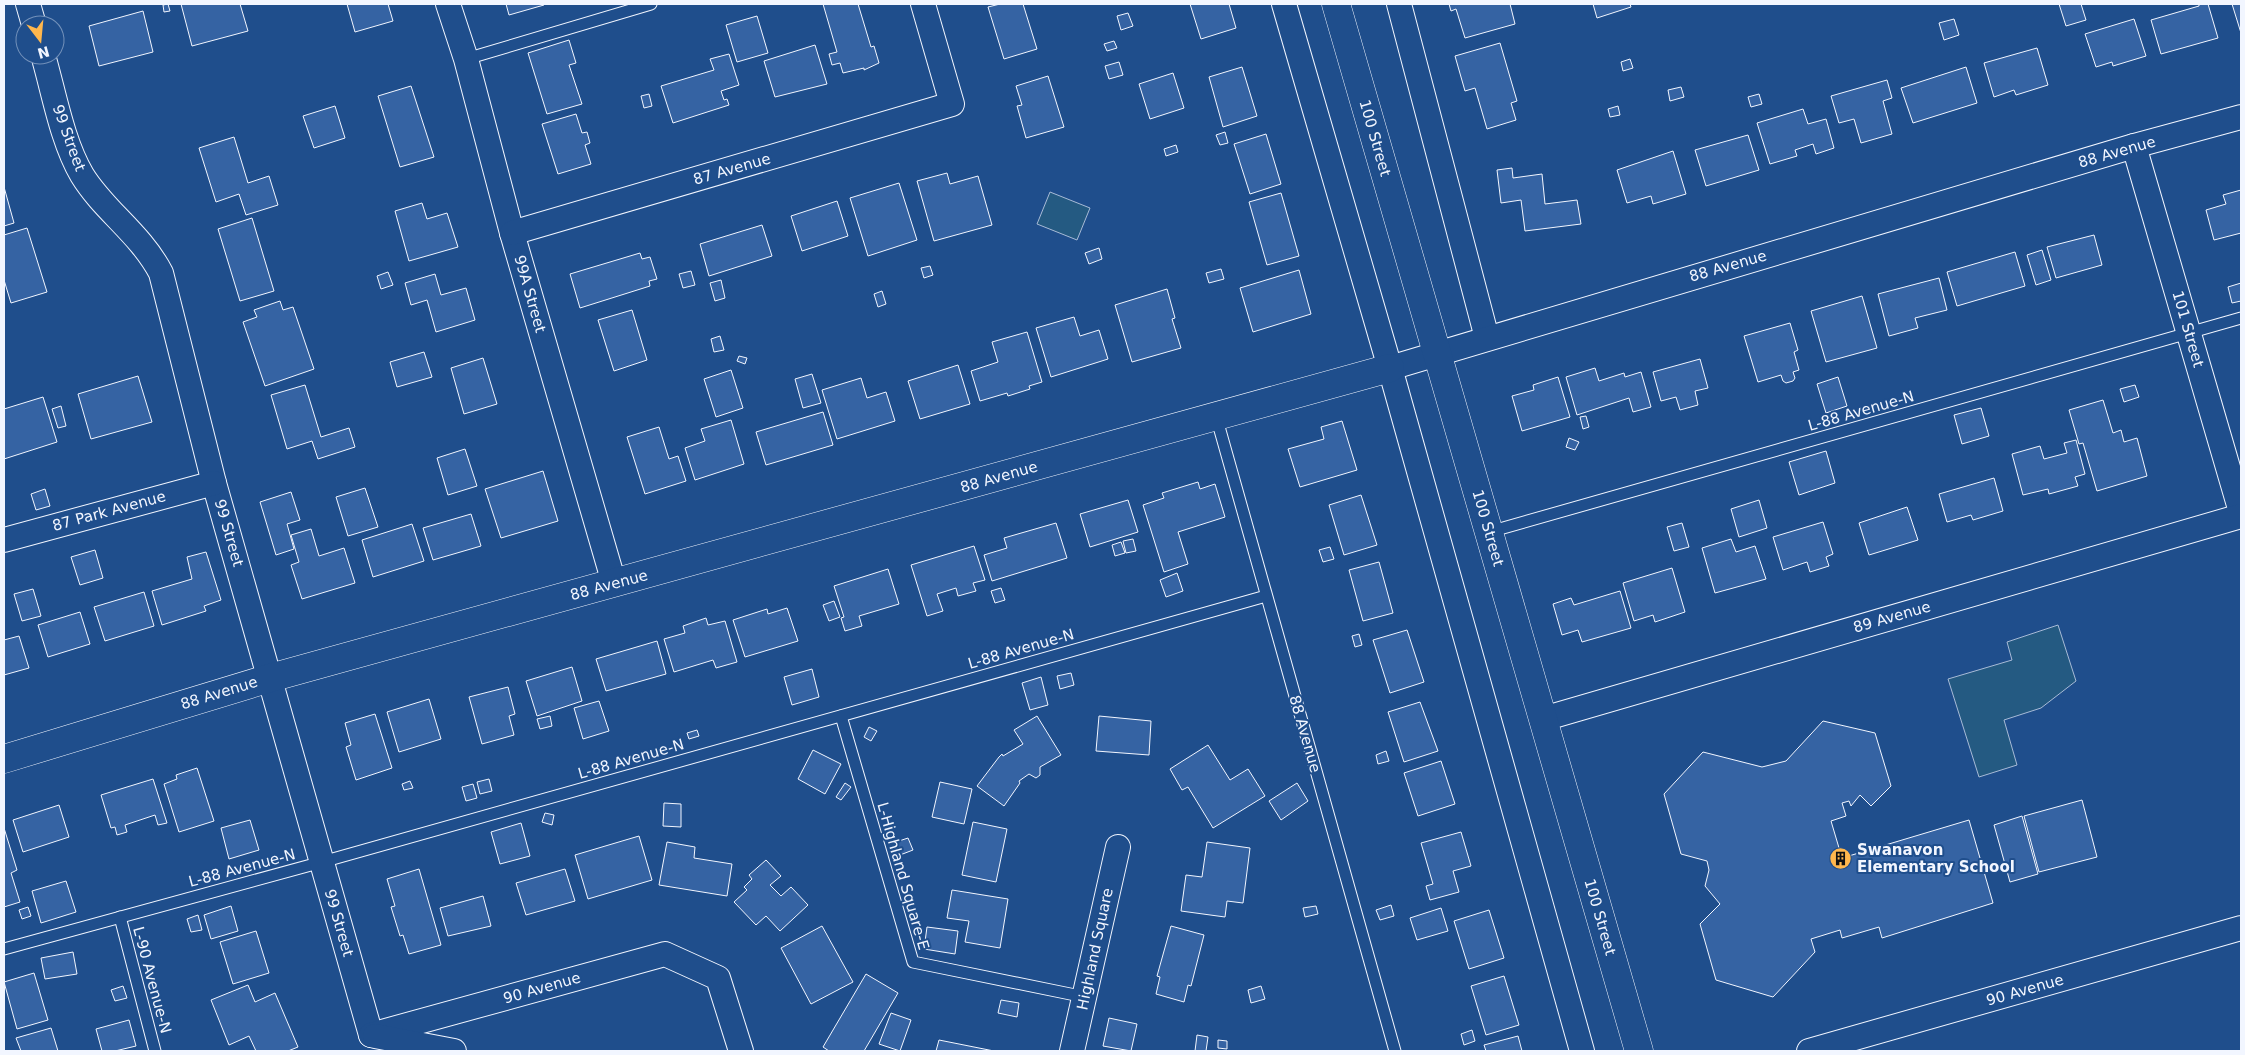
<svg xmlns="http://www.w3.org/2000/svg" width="2245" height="1055" font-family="'DejaVu Sans',sans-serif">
<rect width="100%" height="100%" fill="#1f4e8c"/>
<g fill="#245a82" stroke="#a8bbd7">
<polygon points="1050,192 1090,208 1077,240 1037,224"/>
<polygon points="2058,625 2076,681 2041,708 2004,720 2017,765 1979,777 1948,679 2012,660 2007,642"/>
</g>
<g fill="#3563a3" stroke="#f2f6ff">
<polygon points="168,4 170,11 164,12 163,5"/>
<polygon points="181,4 240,4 248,31 192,46"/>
<polygon points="347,4 388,4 393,21 355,32"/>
<polygon points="506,4 544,4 544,5 509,15"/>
<polygon points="823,4 858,4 871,47 874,46 879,63 864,70 864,68 843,73 840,63 832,65 829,54 837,52"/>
<polygon points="1000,4 1023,4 1037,49 1004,59 988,7"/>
<polygon points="1190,4 1229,4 1236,28 1201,39"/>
<polygon points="1449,4 1510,4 1515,24 1465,38 1456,9 1451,11"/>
<polygon points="1593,4 1630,4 1631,7 1597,18"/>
<polygon points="2059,4 2081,4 2086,20 2066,26"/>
<polygon points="2199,4 2208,4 2218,38 2161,54 2151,20 2199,6"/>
<polygon points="2232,4 2241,4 2241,33"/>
<polygon points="143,11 153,52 99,66 89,26"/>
<polygon points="1128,13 1133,26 1121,30 1117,16"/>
<polygon points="757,16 768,53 737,62 726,25"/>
<polygon points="1954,19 1959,35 1944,40 1939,23"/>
<polygon points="2134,19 2146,56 2113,66 2112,62 2096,67 2085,34"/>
<polygon points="569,40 576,63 569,65 582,104 547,114 528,53"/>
<polygon points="1114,41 1117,48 1107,51 1104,44"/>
<polygon points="1500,43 1517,101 1511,103 1516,120 1487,129 1475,88 1465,91 1455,56"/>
<polygon points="815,45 827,84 775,97 764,61"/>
<polygon points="2037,48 2048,85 2016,95 2014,90 1994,97 1984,63"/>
<polygon points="729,54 739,85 721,91 724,100 727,99 729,105 673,123 661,86 714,70 710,59"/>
<polygon points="1630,59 1633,68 1623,71 1621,62"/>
<polygon points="1119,62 1123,75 1109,79 1105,66"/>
<polygon points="1242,67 1257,116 1223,127 1209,77"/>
<polygon points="1966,67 1977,103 1913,123 1901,88"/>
<polygon points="1173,73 1184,108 1150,119 1139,84"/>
<polygon points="1048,76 1064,127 1026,138 1017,106 1022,105 1016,86"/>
<polygon points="1887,80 1892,98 1883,101 1892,134 1861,143 1854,119 1839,123 1831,96"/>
<polygon points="411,86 434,157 400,167 378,96"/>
<polygon points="1681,87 1684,97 1670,101 1668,90"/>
<polygon points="649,94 652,106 644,108 641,96"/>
<polygon points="1759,94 1762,104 1751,107 1748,97"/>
<polygon points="335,106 345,138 314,148 303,116"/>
<polygon points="1618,106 1620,115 1610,117 1608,109"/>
<polygon points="1803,109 1808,124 1826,119 1834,148 1816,154 1813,144 1795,150 1797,156 1770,164 1757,123"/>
<polygon points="576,114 582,133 587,132 590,143 585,145 591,164 558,174 542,124"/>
<polygon points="1225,132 1228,143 1220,145 1216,135"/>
<polygon points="1266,134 1281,184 1250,194 1234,144"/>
<polygon points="1748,135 1759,170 1706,186 1695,150"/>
<polygon points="234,137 248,183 269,176 278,205 246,215 239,194 216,202 199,148"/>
<polygon points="1176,145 1178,152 1166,156 1164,149"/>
<polygon points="1673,151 1686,194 1653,204 1651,196 1627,203 1617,170"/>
<polygon points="1512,168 1513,178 1542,174 1545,204 1577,200 1581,224 1525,231 1521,200 1501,203 1497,170"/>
<polygon points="947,173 950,184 978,176 992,225 934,241 917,181"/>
<polygon points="899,183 917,240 868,256 850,198"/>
<polygon points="4,187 14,223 4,226"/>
<polygon points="2241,190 2241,233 2214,240 2206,210 2226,204 2223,195"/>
<polygon points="1281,193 1299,256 1267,265 1249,202"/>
<polygon points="837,201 848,236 802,251 791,216"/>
<polygon points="422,203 427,219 447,213 458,247 409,261 395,211"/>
<polygon points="252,218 274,291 240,301 218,229"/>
<polygon points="762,225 772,256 709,276 700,244"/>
<polygon points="27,228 47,292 11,303 4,280 4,235"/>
<polygon points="2094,235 2102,265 2056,278 2047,247"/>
<polygon points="1099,248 1102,259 1089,264 1085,253"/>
<polygon points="2042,250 2051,280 2036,285 2027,255"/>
<polygon points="2015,252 2025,286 1957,306 1947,272"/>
<polygon points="640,253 642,259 650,257 657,279 649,281 650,286 580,308 570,274"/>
<polygon points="930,266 933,275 924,278 921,268"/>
<polygon points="1221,269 1224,279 1209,283 1206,273"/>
<polygon points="1299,270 1311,314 1253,332 1240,288"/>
<polygon points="691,271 695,285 683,288 679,274"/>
<polygon points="388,272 393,285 381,289 377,276"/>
<polygon points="435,274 441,295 466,288 475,320 436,332 427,300 411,305 405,283"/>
<polygon points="1939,278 1947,310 1915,318 1918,328 1889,336 1878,294"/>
<polygon points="721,280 725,298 715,301 710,283"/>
<polygon points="2241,283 2241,301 2232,303 2228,287"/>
<polygon points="1167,289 1175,318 1172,319 1181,348 1132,362 1115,305"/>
<polygon points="882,291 886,304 878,307 874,294"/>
<polygon points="1862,296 1877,348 1826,362 1811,311"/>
<polygon points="280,301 283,310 293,307 314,369 265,386 243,322 257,317 254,310"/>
<polygon points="632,310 647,360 614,371 598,320"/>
<polygon points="1074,317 1080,336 1099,330 1108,359 1051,377 1036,328"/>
<polygon points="1790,323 1798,350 1794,352 1799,370 1793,372 1795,378 1793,381 1786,383 1783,381 1781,375 1758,382 1744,336"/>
<polygon points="1027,332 1042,382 1029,386 1030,389 1008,396 1007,393 980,401 971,371 998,362 992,342"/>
<polygon points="720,336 724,350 714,352 711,339"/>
<polygon points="424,352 432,377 397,387 390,362"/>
<polygon points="739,356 747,358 745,364 737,361"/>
<polygon points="483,358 497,404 464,414 451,368"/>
<polygon points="1700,359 1708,388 1695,391 1698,405 1680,410 1676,397 1661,401 1653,372"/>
<polygon points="958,365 970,404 920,419 908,381"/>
<polygon points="1595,368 1599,381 1624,373 1625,377 1641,372 1651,407 1633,412 1629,398 1577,415 1566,377"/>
<polygon points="731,370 743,408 716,417 704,379"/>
<polygon points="812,374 821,403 803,408 795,379"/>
<polygon points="138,376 152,422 91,439 78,394"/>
<polygon points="1558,377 1570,417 1522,431 1512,396 1534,390 1533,385"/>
<polygon points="1838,377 1847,406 1826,413 1817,384"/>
<polygon points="861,378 867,398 886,392 895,421 837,439 822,390"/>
<polygon points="305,385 321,437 349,428 355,447 318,459 312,441 287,449 271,395"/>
<polygon points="2135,385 2139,397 2124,402 2120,389"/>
<polygon points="43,397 57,442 4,459 4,409"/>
<polygon points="2103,400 2113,433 2121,430 2124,442 2137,438 2147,476 2097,491 2083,443 2079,444 2069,410"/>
<polygon points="61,406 66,426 58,428 52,409"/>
<polygon points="1981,408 1989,436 1962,444 1954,415"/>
<polygon points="823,412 833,445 766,465 756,432"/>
<polygon points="1586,416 1589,427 1583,429 1580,417"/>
<polygon points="731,420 744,464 695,480 685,448 705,441 701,429"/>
<polygon points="1342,421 1357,470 1300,487 1288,449 1324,439 1321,427"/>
<polygon points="659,427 669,459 678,456 686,481 645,494 627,437"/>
<polygon points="1569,438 1579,442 1575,450 1566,447"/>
<polygon points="2076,440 2085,474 2075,477 2078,486 2049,494 2048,489 2023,495 2012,454 2040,446 2044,459 2067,453 2064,443"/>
<polygon points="465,449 477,486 448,495 437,458"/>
<polygon points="1826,451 1835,483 1799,495 1789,462"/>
<polygon points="543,471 558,521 501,538 485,489"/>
<polygon points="1994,478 2003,511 1973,520 1971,515 1947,522 1939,494"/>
<polygon points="1198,482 1200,489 1215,484 1225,517 1178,532 1188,564 1164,572 1143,505 1164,498 1162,493"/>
<polygon points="365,488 378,527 348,536 336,497"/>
<polygon points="45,489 50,506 36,510 31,494"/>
<polygon points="291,492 300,520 287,524 294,549 276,555 260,502"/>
<polygon points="1361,495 1377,545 1344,555 1329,505"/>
<polygon points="1128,500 1138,532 1090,547 1080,514"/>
<polygon points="1759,500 1767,528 1739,537 1731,509"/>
<polygon points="1907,507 1918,540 1869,555 1859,523"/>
<polygon points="471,514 481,546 433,560 423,528"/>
<polygon points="1823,522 1833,554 1826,557 1829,566 1810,572 1807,562 1783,570 1773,537"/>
<polygon points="1056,523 1067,558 992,581 984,555 1007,548 1004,538"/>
<polygon points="1682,523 1689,547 1674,551 1667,527"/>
<polygon points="412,524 424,561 373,577 362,540"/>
<polygon points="311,529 319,556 344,548 355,583 302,599 291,565 299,562 291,535"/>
<polygon points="1133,539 1136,551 1126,553 1123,541"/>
<polygon points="1731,539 1736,552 1755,546 1766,579 1715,593 1702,548"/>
<polygon points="1121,542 1125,553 1115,556 1112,545"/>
<polygon points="974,546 985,580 973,583 976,591 958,596 956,588 937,594 943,611 927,616 911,565"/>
<polygon points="1330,547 1334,559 1323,562 1319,550"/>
<polygon points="95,550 103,578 80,585 71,557"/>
<polygon points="206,552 221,600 204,606 206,611 162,625 152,591 192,579 187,557"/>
<polygon points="1379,562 1393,613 1363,621 1349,570"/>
<polygon points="1672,568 1685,612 1655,622 1653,615 1634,621 1623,583"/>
<polygon points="888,569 899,604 859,616 862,626 845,631 841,618 844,617 834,586"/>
<polygon points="1177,573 1183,591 1166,597 1160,580"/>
<polygon points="1001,588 1005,600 995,603 991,591"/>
<polygon points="33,589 41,616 22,621 14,594"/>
<polygon points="1620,591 1631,628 1582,642 1578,630 1562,635 1553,604 1571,598 1574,605"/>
<polygon points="144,592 154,626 105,641 94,607"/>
<polygon points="834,601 840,617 829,621 823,605"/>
<polygon points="787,608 798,641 745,657 733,620 767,609 768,614"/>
<polygon points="80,612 90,644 48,657 38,625"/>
<polygon points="706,618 708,625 725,621 737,662 716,668 713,660 674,672 664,639 685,633 683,626"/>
<polygon points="1407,630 1424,682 1390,693 1373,640"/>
<polygon points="1359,634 1362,645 1355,647 1352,636"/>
<polygon points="19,636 29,668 4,675 4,640"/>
<polygon points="657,641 666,674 606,691 596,659"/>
<polygon points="572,667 582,701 537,716 526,681"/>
<polygon points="812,669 819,697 792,705 784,677"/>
<polygon points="1071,673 1074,685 1060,689 1057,676"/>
<polygon points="1041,677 1048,705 1030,710 1022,683"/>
<polygon points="508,687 515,714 509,716 514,735 482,744 469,697"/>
<polygon points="429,699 441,739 399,752 387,712"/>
<polygon points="599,701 609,731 583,739 574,708"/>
<polygon points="1420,702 1438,751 1404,762 1388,712"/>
<polygon points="375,714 392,768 356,780 346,747 351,745 345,723"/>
<polygon points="550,716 552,726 540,729 537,719"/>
<polygon points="1037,716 1061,755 1040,767 1040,775 1036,778 1029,774 1019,781 1020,783 1004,806 977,786 999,757 1002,754 1003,756 1023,744 1014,730"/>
<polygon points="1099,716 1151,721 1149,755 1096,751"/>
<polygon points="1823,721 1875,733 1891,786 1871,806 1860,795 1851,806 1849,801 1842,803 1846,816 1831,821 1842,858 1969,820 1993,903 1882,938 1879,927 1842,938 1840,930 1811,939 1815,952 1773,997 1716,980 1700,924 1720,904 1705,886 1709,870 1707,861 1681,854 1664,794 1703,752 1762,767 1786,761"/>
<polygon points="869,727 877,731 871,741 864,737"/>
<polygon points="697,730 699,736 689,739 687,733"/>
<polygon points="1208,745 1230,780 1248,769 1265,796 1213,828 1188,787 1182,790 1170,769"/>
<polygon points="813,750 841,764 825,794 798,779"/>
<polygon points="1386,751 1389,761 1378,764 1376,755"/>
<polygon points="1441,761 1455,804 1418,816 1404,773"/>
<polygon points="197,768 214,821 179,832 164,784 177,779 176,775"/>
<polygon points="153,779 167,823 158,825 155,815 125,825 127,832 117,835 115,827 111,828 101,795"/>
<polygon points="489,779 492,791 480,794 477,782"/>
<polygon points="410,781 413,788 404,790 402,784"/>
<polygon points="940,782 972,789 964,824 932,817"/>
<polygon points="845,783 851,787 841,800 836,797"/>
<polygon points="1297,783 1308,801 1281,820 1269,801"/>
<polygon points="473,784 477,798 466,801 462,787"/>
<polygon points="2082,800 2097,857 2039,872 2024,816"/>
<polygon points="664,803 681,804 681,827 663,826"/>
<polygon points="59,805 69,837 23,852 13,820"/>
<polygon points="545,813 554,815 552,825 542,822"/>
<polygon points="2022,816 2038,874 2010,882 1994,825"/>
<polygon points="250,820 259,850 229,859 221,828"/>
<polygon points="973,822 1007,829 996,882 962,875"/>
<polygon points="521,823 530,856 500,864 491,832"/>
<polygon points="4,828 17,870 11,873 20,902 4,907"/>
<polygon points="1461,832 1471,866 1453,871 1459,892 1430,900 1426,886 1433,884 1421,843"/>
<polygon points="639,836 652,880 588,899 575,855"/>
<polygon points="908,838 913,850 900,855 896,842"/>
<polygon points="667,842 695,847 694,858 732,864 727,896 659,885"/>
<polygon points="1207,842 1250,848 1243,903 1227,901 1225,917 1181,911 1186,875 1202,877"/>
<polygon points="766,860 781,876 770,885 781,896 791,887 808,905 780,931 766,916 756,925 734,902 747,890 744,887 752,879 749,875"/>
<polygon points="419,869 441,945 409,954 403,935 400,936 391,907 395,906 387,879"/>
<polygon points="565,869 575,901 526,915 516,883"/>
<polygon points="66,881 76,912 41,923 32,891"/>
<polygon points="952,890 1008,899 1000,948 965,942 969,921 947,918"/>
<polygon points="483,896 491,926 448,936 440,908"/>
<polygon points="1391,905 1394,916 1380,920 1376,910"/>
<polygon points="231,906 238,931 211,939 204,915"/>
<polygon points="1316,906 1318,914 1305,917 1303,908"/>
<polygon points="28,907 31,916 22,919 19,910"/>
<polygon points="1441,908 1448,931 1417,940 1410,918"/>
<polygon points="1489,910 1504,958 1469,969 1454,921"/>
<polygon points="198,915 202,930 191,932 187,919"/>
<polygon points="822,926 853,982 811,1004 781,948"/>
<polygon points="1171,926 1204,935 1191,986 1188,985 1184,1002 1156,994 1160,977 1157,976"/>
<polygon points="927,927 958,931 955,954 924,949"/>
<polygon points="256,931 269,973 233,984 220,942"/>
<polygon points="73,952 77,974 45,979 41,958"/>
<polygon points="34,973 48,1020 17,1029 4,982"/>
<polygon points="866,974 898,993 864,1051 829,1051 823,1047"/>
<polygon points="1504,976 1519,1025 1486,1035 1471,986"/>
<polygon points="248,985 255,1002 275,993 298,1047 288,1051 256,1051 249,1036 229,1045 211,1000"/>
<polygon points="123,986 127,998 115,1001 111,990"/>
<polygon points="1261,986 1265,999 1251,1003 1248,990"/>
<polygon points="1001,1000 1019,1003 1017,1017 998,1013"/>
<polygon points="891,1013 911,1020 900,1051 879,1044"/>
<polygon points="1109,1018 1137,1024 1131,1051 1103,1046"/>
<polygon points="129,1020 136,1046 115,1051 102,1051 96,1029"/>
<polygon points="51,1028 58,1051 21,1051 16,1038"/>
<polygon points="1472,1030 1475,1041 1464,1045 1461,1034"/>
<polygon points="1197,1035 1208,1037 1206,1051 1195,1051"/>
<polygon points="1518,1036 1522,1051 1486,1051 1484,1045"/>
<polygon points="939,1040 994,1051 936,1051"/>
<polygon points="1218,1040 1227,1041 1227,1049 1218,1048"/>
</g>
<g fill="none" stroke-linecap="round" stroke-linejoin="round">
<defs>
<g id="service">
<polyline points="466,59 651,4"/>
<polyline points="1216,416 1395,1051"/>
<polyline points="1489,532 2241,318"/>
<polyline points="841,716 913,962 1085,997"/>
<polyline points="120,917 155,1051"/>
<polyline points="4,949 322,862 1266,596"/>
</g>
<g id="minor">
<polyline points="28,4 34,25"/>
<polyline points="448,4 466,59 512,233 614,583"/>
<polyline points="1284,4 1390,368 1582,1051"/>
<polyline points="1399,4 1487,338"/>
<path d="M43,55C54,93 62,141 82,175C104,211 140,233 161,273L214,483L371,1035"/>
<polyline points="2134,146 2241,512"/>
<polyline points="512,233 952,104 923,4"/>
<polyline points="1390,368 2134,146 2241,117"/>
<polyline points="4,540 214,483"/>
<polyline points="1543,719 2241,516"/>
<polyline points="371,1035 665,954 718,978 741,1051"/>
<polyline points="375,1036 454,1051"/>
<polyline points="1072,1051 1118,847"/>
<polyline points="1809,1051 2241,928"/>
</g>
<polyline id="tertiary" points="4,759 270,678 1390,368"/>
<polyline id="secondary" points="1336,4 1639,1051"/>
</defs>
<use href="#service" stroke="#f2f6ff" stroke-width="13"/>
<use href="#minor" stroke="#f2f6ff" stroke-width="26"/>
<use href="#tertiary" stroke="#f2f6ff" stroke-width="29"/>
<use href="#secondary" stroke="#f2f6ff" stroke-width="29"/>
<use href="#service" stroke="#1f4e8c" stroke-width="11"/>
<use href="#minor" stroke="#1f4e8c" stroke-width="24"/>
<use href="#tertiary" stroke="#1f4e8c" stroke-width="28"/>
<use href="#secondary" stroke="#1f4e8c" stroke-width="28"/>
</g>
<defs>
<symbol id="building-disc" viewBox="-11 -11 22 22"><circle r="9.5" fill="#ffb74d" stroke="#1f4e8c"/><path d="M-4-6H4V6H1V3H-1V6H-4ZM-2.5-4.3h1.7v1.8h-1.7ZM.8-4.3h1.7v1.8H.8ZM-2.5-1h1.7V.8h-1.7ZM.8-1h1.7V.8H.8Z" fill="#111"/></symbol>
</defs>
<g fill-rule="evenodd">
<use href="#building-disc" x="1828" y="846" width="25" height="25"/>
</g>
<g text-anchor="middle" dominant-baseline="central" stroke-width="4" stroke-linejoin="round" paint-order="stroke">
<g font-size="15" fill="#f2f6ff" stroke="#1f4e8c">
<text transform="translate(69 138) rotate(70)">99 Street</text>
<text transform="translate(1375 138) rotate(74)">100 Street</text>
<text transform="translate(2117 152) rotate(-16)">88 Avenue</text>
<text transform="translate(732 169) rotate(-16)">87 Avenue</text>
<text transform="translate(1728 266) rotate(-16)">88 Avenue</text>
<text transform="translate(530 294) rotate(74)">99A Street</text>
<text transform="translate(2188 329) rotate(74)">101 Street</text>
<text transform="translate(1861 411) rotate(-16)">L-88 Avenue-N</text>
<text transform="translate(999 477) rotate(-16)">88 Avenue</text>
<text transform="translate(109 511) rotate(-15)">87 Park Avenue</text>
<text transform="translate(1488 528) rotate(74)">100 Street</text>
<text transform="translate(229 533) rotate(74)">99 Street</text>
<text transform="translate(609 585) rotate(-15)">88 Avenue</text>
<text transform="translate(1892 617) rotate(-16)">89 Avenue</text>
<text transform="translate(1021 649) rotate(-16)">L-88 Avenue-N</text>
<text transform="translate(219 693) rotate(-17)">88 Avenue</text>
<text transform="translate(1305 734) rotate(74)">88 Avenue</text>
<text transform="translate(631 759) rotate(-16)">L-88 Avenue-N</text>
<text transform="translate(242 868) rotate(-15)">L-88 Avenue-N</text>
<text transform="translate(903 876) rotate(74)">L-Highland Square-E</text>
<text transform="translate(1600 917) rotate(74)">100 Street</text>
<text transform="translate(339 923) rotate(74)">99 Street</text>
<text transform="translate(1095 949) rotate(-78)">Highland Square</text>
<text transform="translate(152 980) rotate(75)">L-90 Avenue-N</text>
<text transform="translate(542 988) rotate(-16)">90 Avenue</text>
<text transform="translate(2025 990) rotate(-16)">90 Avenue</text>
</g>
<g font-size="15" font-weight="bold" fill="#f2f6ff" stroke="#1f4e8c" text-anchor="start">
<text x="1857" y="850">Swanavon<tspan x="1857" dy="17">Elementary School</tspan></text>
</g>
</g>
<rect width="2245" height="1055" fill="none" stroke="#f2f6ff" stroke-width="10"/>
<g transform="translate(40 40) rotate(164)"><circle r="24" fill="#1f4e8c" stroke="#7391ba"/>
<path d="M0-4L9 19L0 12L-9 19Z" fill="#ffb74d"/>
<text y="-8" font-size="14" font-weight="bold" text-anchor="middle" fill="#f2f6ff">N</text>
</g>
</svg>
